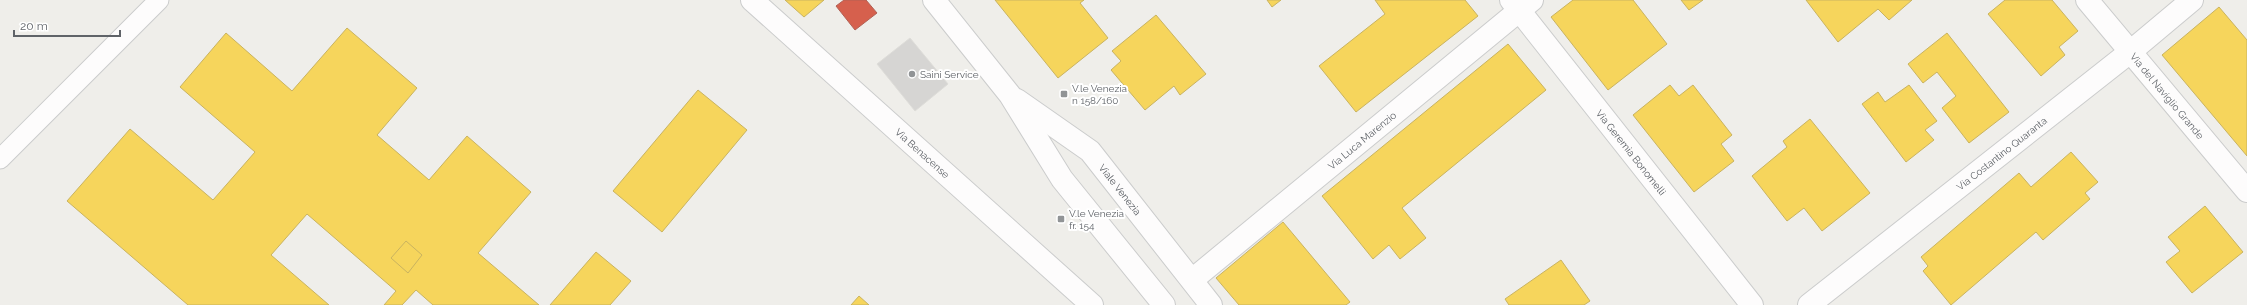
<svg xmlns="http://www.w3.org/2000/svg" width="2247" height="305" font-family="Raleway,sans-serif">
<rect width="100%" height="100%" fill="#efeeea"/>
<g fill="#f6d55c" stroke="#c9b360">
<polygon points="785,0 824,0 804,17"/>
<polygon points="995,0 1084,0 1080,3 1108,38 1058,78"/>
<polygon points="1267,0 1281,0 1272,7"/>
<polygon points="1375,0 1465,0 1478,16 1356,112 1319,66 1385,14"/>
<polygon points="1573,0 1633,0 1667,44 1608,90 1551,17"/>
<polygon points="1681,0 1703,0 1689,10"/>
<polygon points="1806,0 1912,0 1889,20 1878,9 1838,42"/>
<polygon points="2005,0 2052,0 2078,31 2059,47 2065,55 2041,76 1988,14"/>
<polygon points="2219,7 2247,40 2247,156 2162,55"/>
<polygon points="1156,15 1206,74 1180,95 1174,86 1145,110 1111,70 1121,61 1112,51"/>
<polygon points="347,28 417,88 377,135 429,180 467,136 531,192 478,253 539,305 433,305 416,290 402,305 384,305 396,291 307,214 271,255 329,305 188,305 67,201 130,129 213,200 255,152 180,87 226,33 292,91"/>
<polygon points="1947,33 2009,112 1969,143 1942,108 1956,96 1937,72 1923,83 1908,64"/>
<polygon points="1508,44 1546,90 1402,208 1426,238 1400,259 1389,245 1373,259 1322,196"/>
<polygon points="1670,85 1679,96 1693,85 1732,135 1721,144 1734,161 1694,192 1633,115"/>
<polygon points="1909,85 1937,121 1925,130 1934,140 1906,162 1862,104 1878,92 1885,102"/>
<polygon points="698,90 747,130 662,232 613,191"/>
<polygon points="1810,119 1870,193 1822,231 1804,208 1787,221 1752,176 1787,147 1783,141"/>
<polygon points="2071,152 2098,182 2085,193 2090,199 2043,240 2036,232 1951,305 1923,271 1928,266 1921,257 2019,173 2031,187"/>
<polygon points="2205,206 2243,252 2192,293 2166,262 2180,251 2168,237"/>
<polygon points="1283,222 1350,302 1346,305 1239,305 1216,278"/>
<polygon points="406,241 422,255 408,273 391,258"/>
<polygon points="596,252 631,281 610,305 550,305"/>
<polygon points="1561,260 1590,301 1584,305 1509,305 1505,299"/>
<polygon points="859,296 869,305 851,305"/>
</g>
<polygon fill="#d6604d" stroke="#b26155" points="844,0 866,0 877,13 855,30 836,6"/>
<polygon fill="#d6d5d3" stroke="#deddd9" points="910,38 948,84 915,111 877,64"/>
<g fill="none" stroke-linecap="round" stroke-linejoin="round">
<defs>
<polyline id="service" points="0,159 159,0"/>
<g id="minor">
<path id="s1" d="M752,0L1092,305"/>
<path id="s2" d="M1511,0L1752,305"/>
<path id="s3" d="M2087,0L2247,191"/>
<path id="s4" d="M1192,280L1532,0"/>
<path id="s5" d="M1809,305L2130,52L2192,0"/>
</g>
<g id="tertiary">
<polyline points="934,0 1010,95 1062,179 1164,305"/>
<path id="s6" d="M1017,100L1090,151L1211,305"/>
</g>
</defs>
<use href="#service" stroke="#cbcccc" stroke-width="21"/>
<use href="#minor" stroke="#cbcccc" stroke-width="24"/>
<use href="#tertiary" stroke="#cbcccc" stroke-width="24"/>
<use href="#service" stroke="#fdfcfc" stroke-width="19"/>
<use href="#minor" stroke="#fdfcfc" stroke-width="22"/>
<use href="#tertiary" stroke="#fdfcfc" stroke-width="22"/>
</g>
<g fill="#919496" stroke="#fff" stroke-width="1.5">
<circle cx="912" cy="74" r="4"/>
<rect x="1060" y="90" width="8" height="8" rx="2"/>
<rect x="1057" y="215" width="8" height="8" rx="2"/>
</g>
<g text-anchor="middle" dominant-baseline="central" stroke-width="4" stroke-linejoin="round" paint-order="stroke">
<g font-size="10" fill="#5f6368" stroke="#fff" text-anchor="start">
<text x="920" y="74">Saini Service</text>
<text x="1072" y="88">V.le Venezia<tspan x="1072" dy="12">n 158/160</tspan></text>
<text x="1069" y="213">V.le Venezia<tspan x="1069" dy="12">fr. 154</tspan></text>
</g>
<g font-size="10" fill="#5f6368" stroke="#fff">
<text stroke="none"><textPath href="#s3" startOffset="125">Via del Naviglio Grande</textPath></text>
<text stroke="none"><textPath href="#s4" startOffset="220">Via Luca Marenzio</textPath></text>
<text stroke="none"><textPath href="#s1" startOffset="229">Via Benacense</textPath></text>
<text stroke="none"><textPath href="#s2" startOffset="194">Via Geremia Bonomelli</textPath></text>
<text stroke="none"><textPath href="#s5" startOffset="245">Via Costantino Quaranta</textPath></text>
<text stroke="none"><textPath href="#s6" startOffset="138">Viale Venezia</textPath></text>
</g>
</g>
<path d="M14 30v6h106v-6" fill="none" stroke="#5f6368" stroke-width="2"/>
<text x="20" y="30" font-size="12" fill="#5f6368" stroke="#ffffff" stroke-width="3" paint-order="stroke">20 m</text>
</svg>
